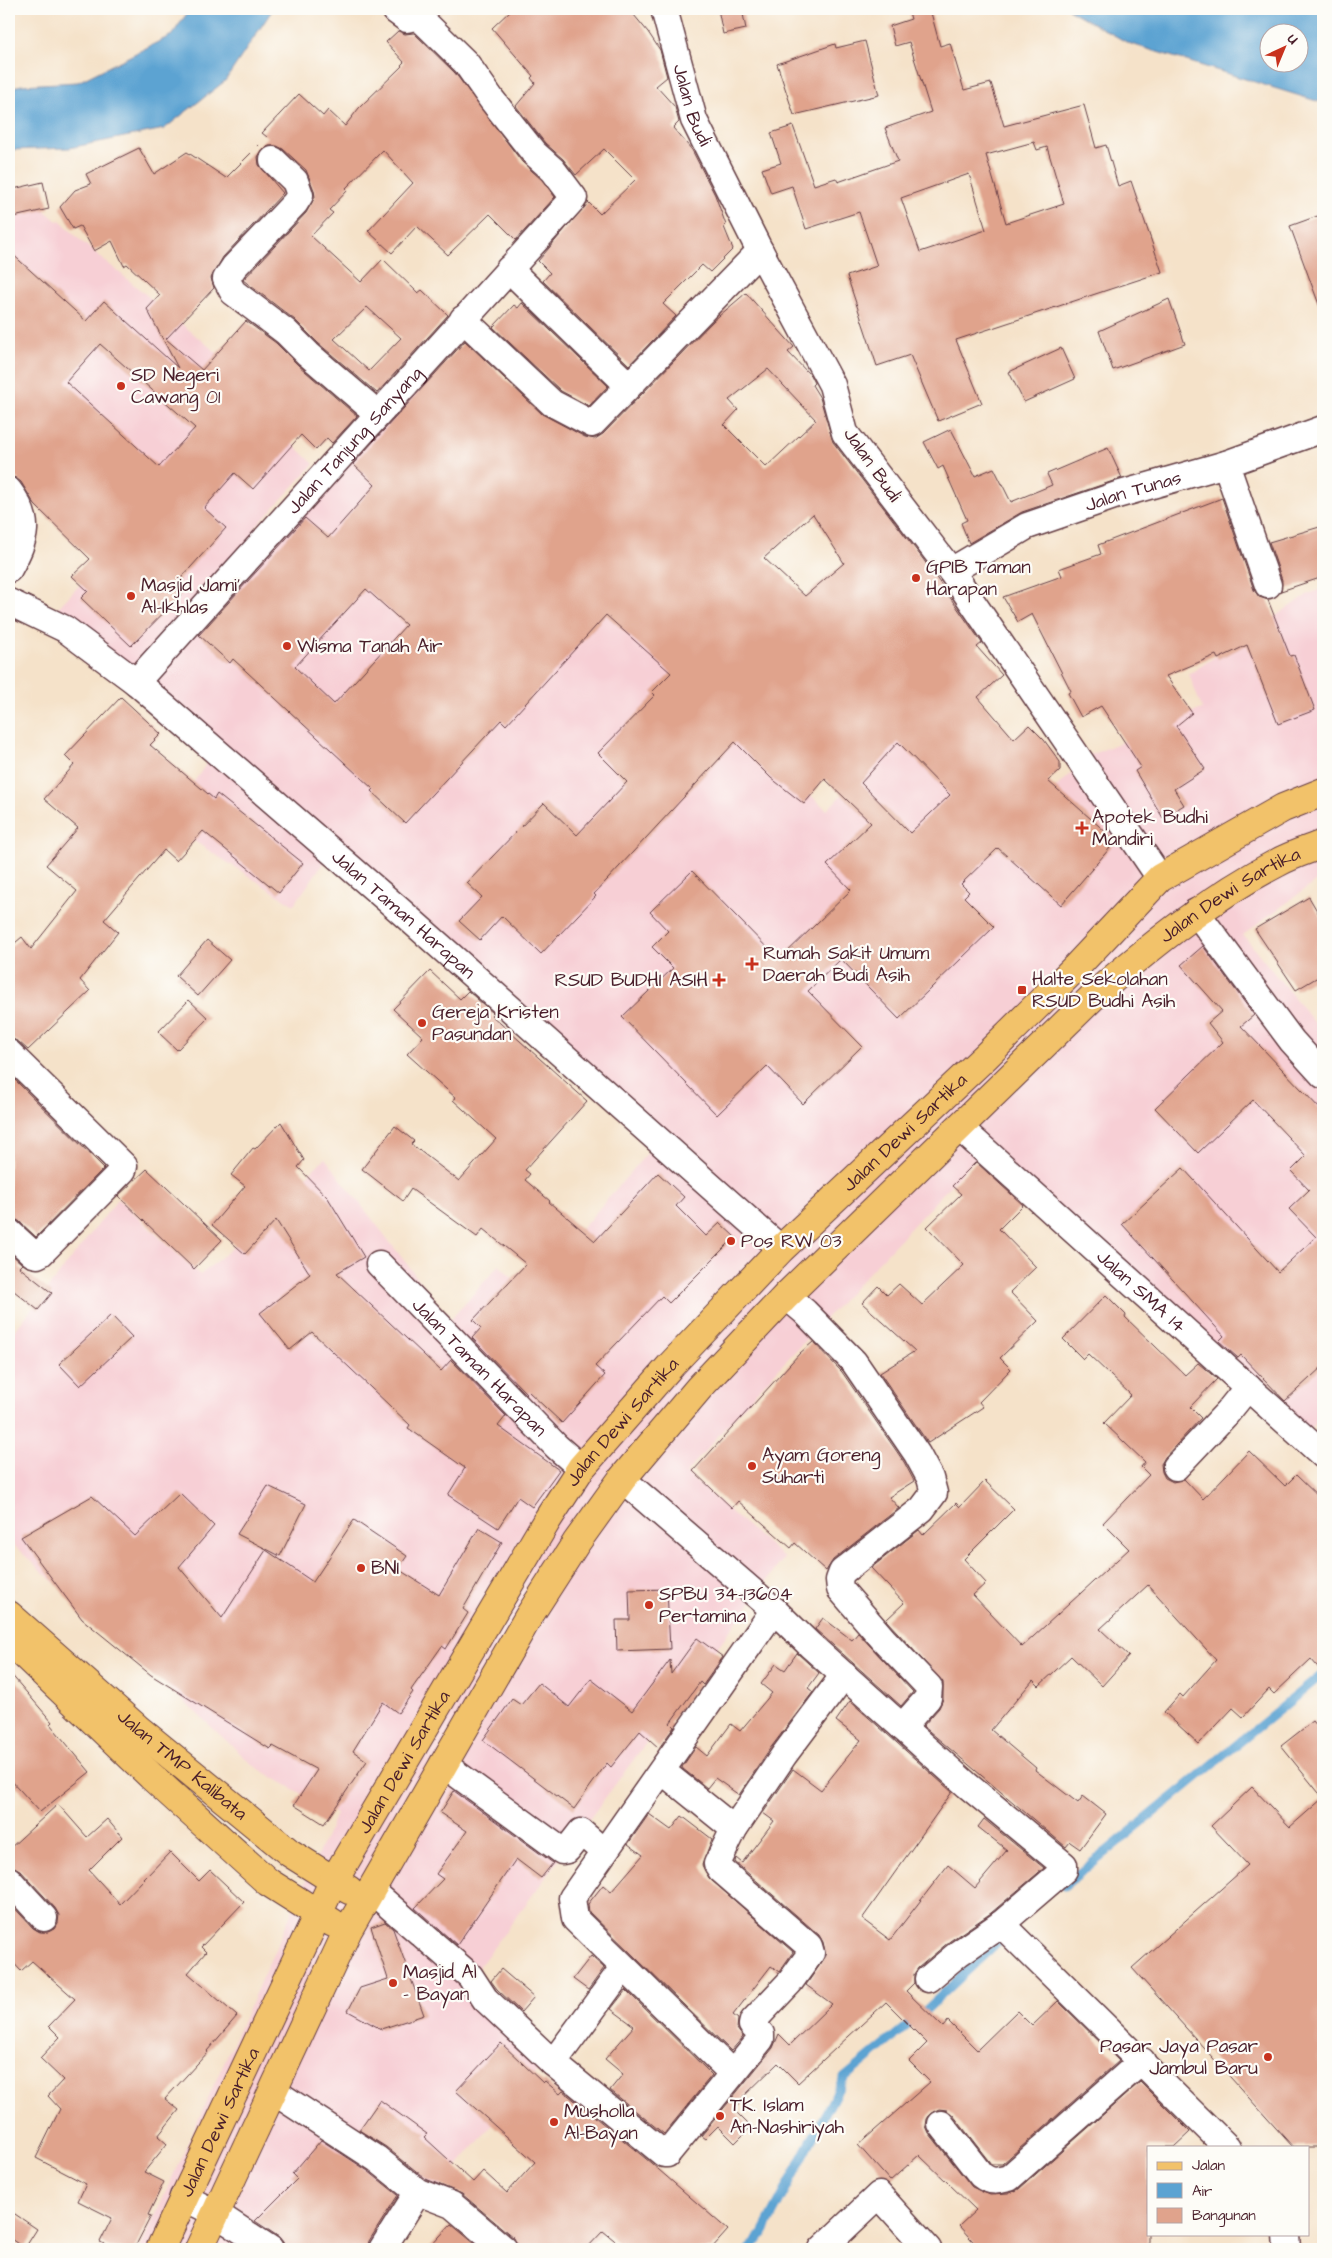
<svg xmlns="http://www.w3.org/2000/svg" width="1332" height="2258" font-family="'Architects Daughter',sans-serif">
<rect width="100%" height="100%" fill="#fdfcf7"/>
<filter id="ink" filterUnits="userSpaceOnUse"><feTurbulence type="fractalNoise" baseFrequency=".02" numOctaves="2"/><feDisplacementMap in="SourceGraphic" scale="10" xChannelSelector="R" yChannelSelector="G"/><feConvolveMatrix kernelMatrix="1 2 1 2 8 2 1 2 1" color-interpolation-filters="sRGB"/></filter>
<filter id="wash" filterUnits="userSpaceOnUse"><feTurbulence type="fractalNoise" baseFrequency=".0096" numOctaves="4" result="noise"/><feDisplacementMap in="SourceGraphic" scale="20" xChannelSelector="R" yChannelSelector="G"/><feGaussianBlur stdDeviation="1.12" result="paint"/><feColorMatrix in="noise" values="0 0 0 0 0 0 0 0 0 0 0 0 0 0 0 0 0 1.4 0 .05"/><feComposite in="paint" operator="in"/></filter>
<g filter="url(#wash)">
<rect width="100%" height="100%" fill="#f5e2c9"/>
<polygon fill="#f7cfd5" points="29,197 57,221 60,220 81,241 303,424 288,439 314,464 254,529 262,538 422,362 760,658 720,713 827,810 904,730 1000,841 1090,755 1202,709 1189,674 1307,595 1323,588 1323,876 1243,935 1323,1033 1323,1416 1301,1438 979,1155 751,1398 686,1473 784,1558 470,1979 554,2050 389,2249 247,2249 241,2246 239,2249 140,2249 336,1814 254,1766 9,1541 9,1338 118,1199 200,1275 230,1250 325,1158 450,1320 499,1265 527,1292 662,1136 335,846 294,905 166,823 215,751 44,622 126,537 75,490 9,423 9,218"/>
<g fill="#5ba3d2" stroke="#52617e" fill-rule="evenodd">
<polygon points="190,9 273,9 225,81 164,129 69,148 9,150 9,88 22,85 78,82 172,35"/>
<path d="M1068,9H1323V103L1128,43ZM1270,32H1300V62H1270Z"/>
</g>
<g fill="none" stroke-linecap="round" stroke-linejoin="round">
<g stroke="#5ba3d2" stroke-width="9">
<polyline points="1064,1886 1323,1674"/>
<polyline points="750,2249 763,2233 844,2078 926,2010 1004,1936"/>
</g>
</g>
<g id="blocks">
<g fill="#e0a38c" fill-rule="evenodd">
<polygon points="512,9 629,9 648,32 660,50 667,77 656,86 675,107 679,122 673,128 692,150 715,195 726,225 724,227 733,249 710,272 702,265 663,304 676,316 629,365 543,281 550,273 538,261 588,202 600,214 635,180 604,149 576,175 563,159 545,143 516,106 535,83 531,78 533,76 492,28"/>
<polygon points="718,9 742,9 746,29 723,34"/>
<path d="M908,9H930L940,46L950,43L964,90L991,83L1004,126L1084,105L1096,148L1106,145L1118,186L1131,181L1162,272L956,340L982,403L938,421L910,355L877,366L847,276L877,266L859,212L806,229L792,186L771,193L762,169L781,163L771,133L793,126L814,185L836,178L838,182L898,161L885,128L931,112L909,42L895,46L890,26L911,19ZM1034,142L1037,150L1047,147L1064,204L1006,223L986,155ZM969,174L986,230L920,252L901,198Z"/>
<path d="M398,31L405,34L414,33L455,73L522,162L542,180L555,197L516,240L490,214L448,255L417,226L392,253L368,231L413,183L383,150L346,188L348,190L329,210L333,213L311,236L361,282L383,259L418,293L422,290L448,315L377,393L318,343L295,320L243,280L306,213L315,197L314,190L306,170L283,149L277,146H269L262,150L258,157L259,165L283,193L223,257L211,278L214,288L166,339L202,370L246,321L276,343L298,365L357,416L332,443L327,438L316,450L301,435L253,489L235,473L204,508L226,528L173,587L181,595L131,646L81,598L88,591L72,576L90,559L35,505L21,482L16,478L9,476V251L86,321L104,301L178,368L147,309L160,295L127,264L124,266L112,241L94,251L80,226L73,229L60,207L75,190L91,184L86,174L139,148L154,174L187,152L226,178L267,137L262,133L299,94L323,116L328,110L345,126L359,108L402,66L401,65L404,62L386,42ZM367,307L401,338L369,371L334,339ZM100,344L195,428L159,467L66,382Z"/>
<polygon points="865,41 879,95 794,115 777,64 835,44 836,48"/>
<polygon points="43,182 49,209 9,218 9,190"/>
<polygon points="1323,214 1323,309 1321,310 1290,226"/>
<path d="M746,293L794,347L788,352L810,375L814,383L812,385L820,398L833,442L923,559L982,643L977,647L1002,675L978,697L1014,739L1029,725L1044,740L1060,762V770L1048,781L1116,841L1061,905L998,848L961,884L969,892L964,897L994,927L899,1019L841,959L808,991L862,1046L803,1104L767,1066L717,1115L622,1017L673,968L652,947L668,931L650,912L692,871L779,960L851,890L827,865L871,823L825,779L804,804L771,778L735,742L594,894L596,896L541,954L502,916L480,940L459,921L482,897L467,883L544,803L577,835L627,782L598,753L655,695L652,692L671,673L606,615L506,725L501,720L405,823L371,791L373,789L233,659L230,663L199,635L305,518L328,538L375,485L353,464L465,341L542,414L585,437L595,439L603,434L713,321ZM768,369L816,420L766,467L724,425L738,410L729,400ZM813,514L844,563L805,596L764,558ZM366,589L406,625L334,704L295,667ZM898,742L950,795L910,833L861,783Z"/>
<polygon points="1169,299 1185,344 1113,370 1099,331"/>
<polygon points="522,303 608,386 589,406 561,391 493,327 514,305 518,308"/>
<polygon points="1061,348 1075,379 1024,402 1009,372"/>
<polygon points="951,429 975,476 994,468 1011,502 1052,485 1047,474 1108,448 1122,478 1022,512 969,543 961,523 967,520 943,466 938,469 924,442"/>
<polygon points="1222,498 1254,590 1259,597 1268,600 1290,656 1294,655 1315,710 1278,724 1247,645 1218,659 1216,655 1166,676 1192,713 1176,726 1205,769 1174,789 1184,805 1163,818 1135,771 1141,767 1101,706 1081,717 1068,693 1071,691 1032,614 1018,622 1003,597 1062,576 1059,569 1101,554 1098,545"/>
<polygon points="1323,526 1323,577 1281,591 1282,580 1269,542"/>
<polygon points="121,697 161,734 150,745 214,799 217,794 303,863 279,893 203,831 176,861 164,850 104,920 118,932 80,980 90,991 28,1050 19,1042 9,1038 9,948 22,937 31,949 77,891 46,865 78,828 44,799 74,765 65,756"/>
<polygon points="1309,897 1323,921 1323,974 1296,990 1255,929"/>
<polygon points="207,940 230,960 198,996 176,976"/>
<polygon points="1203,946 1254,1015 1241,1026 1323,1112 1323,1366 1285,1401 1241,1355 1238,1358 1219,1341 1224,1336 1122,1224 1183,1168 1278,1272 1316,1237 1289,1209 1309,1190 1291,1171 1306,1156 1253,1100 1198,1153 1155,1108 1223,1042 1208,1023 1222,1011 1181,965"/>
<polygon points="430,971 460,999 468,991 493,1013 491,1015 587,1101 525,1170 530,1174 525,1180 550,1201 549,1202 595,1241 658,1173 684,1197 676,1206 706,1236 720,1223 735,1237 669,1303 662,1296 595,1366 605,1375 562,1423 529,1392 527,1394 472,1338 481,1328 473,1320 526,1264 483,1229 477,1237 411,1189 403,1201 362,1169 395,1126 414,1141 411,1144 459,1181 496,1139 453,1100 456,1098 407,1054 423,1037 393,1009"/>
<polygon points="189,1000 208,1018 177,1050 158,1032"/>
<polygon points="9,1074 104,1168 36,1237 19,1221 9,1217"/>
<polygon points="281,1122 304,1160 298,1167 328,1198 364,1257 337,1273 441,1371 451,1360 506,1416 498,1426 559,1470 532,1507 518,1497 498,1528 448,1495 465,1468 408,1428 410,1425 312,1332 290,1350 260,1313 310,1274 276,1220 245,1254 212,1225 245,1186 231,1175 253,1148 255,1149"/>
<polygon points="976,1162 1023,1205 999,1229 1036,1267 1010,1292 1038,1321 1000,1358 1011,1369 979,1402 983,1407 928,1443 880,1373 915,1351 862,1303 878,1286 887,1295 899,1284 922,1305 964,1265 927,1227 961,1194 952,1186"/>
<polygon points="147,1169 222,1240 194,1269 118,1196"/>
<polygon points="9,1252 22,1264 19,1267 52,1293 38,1310 9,1287"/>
<polygon points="1106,1295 1126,1315 1125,1317 1185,1375 1198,1363 1217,1379 1190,1407 1201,1418 1165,1457 1161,1464 1162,1472 1165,1478 1173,1482 1184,1479 1203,1499 1249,1451 1285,1486 1296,1475 1323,1501 1323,1673 1311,1659 1274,1694 1269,1689 1243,1717 1233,1708 1199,1744 1164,1712 1180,1694 1183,1697 1216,1660 1148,1585 1100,1629 1129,1656 1102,1686 1071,1656 1039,1686 1033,1680 991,1730 1036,1768 1035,1770 1078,1803 1083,1796 1106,1814 1080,1849 1070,1842 1066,1847 923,1726 939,1708 943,1699 943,1682 886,1620 904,1603 871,1568 919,1530 923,1535 956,1503 960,1507 985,1481 1014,1509 964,1559 986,1583 973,1595 1022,1647 1129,1549 1103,1523 1149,1475 1141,1467 1145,1462 1104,1423 1131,1395 1088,1354 1083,1359 1063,1339"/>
<polygon points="111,1315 132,1337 80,1386 59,1364"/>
<polygon points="813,1342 842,1372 904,1462 914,1481 889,1497 899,1508 833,1560 826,1571 795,1543 791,1548 738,1501 732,1508 693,1471 800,1353"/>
<polygon points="268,1486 306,1504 280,1556 237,1534"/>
<polygon points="180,1493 214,1526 179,1567 222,1618 266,1550 313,1582 354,1520 407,1556 398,1569 439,1595 479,1528 502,1542 463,1609 468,1613 446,1649 442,1646 411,1690 413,1692 398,1713 383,1702 353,1751 367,1761 324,1824 294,1805 317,1770 273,1746 270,1749 151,1675 82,1619 21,1537 92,1496 135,1536"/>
<polygon points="667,1589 670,1649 617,1651 616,1620 630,1620 629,1590"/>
<polygon points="823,1618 852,1640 858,1633 913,1692 901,1706 815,1629"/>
<polygon points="697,1638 723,1657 703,1685 700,1682 670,1723 674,1727 659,1748 640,1731 611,1767 607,1763 574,1809 483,1740 512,1699 521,1705 539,1683 569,1707 591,1679 632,1711 670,1660 671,1674"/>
<polygon points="797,1653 819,1673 808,1688 813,1692 769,1750 739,1795 715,1778 707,1788 683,1769 682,1767 696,1747 707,1756 731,1724 740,1731 772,1693 761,1684 776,1664 785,1670"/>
<polygon points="9,1672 52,1722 50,1724 90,1772 40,1812 9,1778"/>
<polygon points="850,1701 952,1792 862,1919 890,1940 948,1865 975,1888 1007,1850 978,1827 984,1819 1044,1868 991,1913 950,1941 918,1968 914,1974 914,1983 906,1991 943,2027 948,2021 977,2050 1017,2011 1032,2026 1058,2001 1119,2061 1002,2164 991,2164 953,2115 947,2110 939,2109 931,2113 927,2119 926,2126 929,2133 972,2187 990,2195 1008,2194 1019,2189 1140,2082 1190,2132 1174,2147 1148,2147 1148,2249 980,2249 959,2226 976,2210 919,2155 890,2181 858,2145 930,2082 909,2061 927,2043 886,2002 798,2083 778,2063 742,2098 744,2100 734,2110 751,2127 735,2143 718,2126 705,2139 701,2136 773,2048 779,2034 790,2045 832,2004 806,1985 826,1956 823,1942 819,1935 735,1862 736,1858 742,1863 774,1821 763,1813 793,1769 821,1790 861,1740 836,1721"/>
<polygon points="1313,1721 1323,1733 1323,2147 1293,2147 1132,1968 1248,1865 1211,1826 1252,1787 1290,1827 1323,1798 1281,1746"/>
<polygon points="454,1791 553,1863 541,1878 516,1859 457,1945 415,1908 443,1879 436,1874 467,1831 440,1813"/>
<polygon points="58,1804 87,1837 107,1819 122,1837 89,1870 120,1904 170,1852 199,1881 210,1870 244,1902 201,1947 206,1952 188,1973 237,2016 207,2051 208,2052 165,2099 179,2110 158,2136 167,2144 144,2172 164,2182 148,2215 151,2216 134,2249 115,2249 100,2242 112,2218 78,2201 86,2184 36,2158 60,2109 48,2096 63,2080 40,2058 60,2037 49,2026 75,1999 32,1961 21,1971 9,1958 9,1902 33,1928 40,1932 48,1932 54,1929 58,1923 59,1915 55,1908 20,1870 9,1865 9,1849"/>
<polygon points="649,1814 671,1830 682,1816 712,1839 702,1865 709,1878 793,1952 779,1972 771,1966 733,2015 738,2019 737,2029 743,2037 731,2051 589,1912 588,1904 603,1885 611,1892 643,1855 628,1844"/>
<polygon points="385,1922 393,1929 424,2015 381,2029 348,2011 360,1988 388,1979 371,1927"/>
<polygon points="591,1956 604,1968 588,1990 573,1979"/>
<polygon points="501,1969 534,1997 521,2012 497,1989 491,1981"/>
<polygon points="626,1990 712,2075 664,2134 610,2090 623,2074 605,2059 634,2026 611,2009"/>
<polygon points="501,2043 543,2083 545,2081 560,2094 563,2091 651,2163 728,2230 711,2249 625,2249 603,2231 586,2249 519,2249 514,2238 462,2194 426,2179 386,2147 359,2130 380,2100 427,2134 424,2137 473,2182 483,2171 507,2193 535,2162 456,2091"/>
<polygon points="321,2140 368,2171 398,2195 369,2241 367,2249 285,2249 283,2242 279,2237 255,2221 297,2179 292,2174"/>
<polygon points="9,2210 37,2229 25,2248 9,2237"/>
<polygon points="451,2224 481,2249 428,2249"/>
</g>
</g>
</g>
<g filter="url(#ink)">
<use href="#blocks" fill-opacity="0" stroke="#643c43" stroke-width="1"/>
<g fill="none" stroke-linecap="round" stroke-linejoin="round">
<defs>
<g id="street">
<path id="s1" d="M664,9L694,120L760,251L832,385L845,433L951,571L1160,878"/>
<polyline points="273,160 295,181 300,195 295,203 234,267 226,279 233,292 286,332 308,354 378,414"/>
<polyline points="509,269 628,385"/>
<polyline points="463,319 552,403 592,424 760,251"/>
<polyline points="1226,464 1268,585"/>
<path d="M9,491C32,521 26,538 9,569"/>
<path id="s2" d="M951,571L1027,526L1117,495L1226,464L1323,429"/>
<path id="s3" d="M9,602L65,629L136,682L397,908L781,1249"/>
<path id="s4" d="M136,682L574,198L553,170L534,153L492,100L466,63L422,20L415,17L407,19L396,11"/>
<polyline points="1196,912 1292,1041 1323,1075"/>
<polyline points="9,1053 124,1166 123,1170 41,1253 37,1255 33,1254 9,1232"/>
<path id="s5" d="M960,1128L1323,1455"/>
<path id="s6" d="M379,1264L557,1447L581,1468"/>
<polyline points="786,1296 805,1312 854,1362 917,1454 930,1478 934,1493 922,1509 842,1572 839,1580 840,1589 884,1640 929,1687 928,1698 902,1727"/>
<polyline points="1176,1467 1227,1413 1248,1387"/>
<polyline points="622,1479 774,1610 810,1645 967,1785 1064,1865 1064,1870 1001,1924 959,1953 928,1979"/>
<polyline points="443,1764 562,1851 567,1850 581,1832 604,1852"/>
<polyline points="662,1771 734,1829"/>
<polyline points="9,1880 44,1918"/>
<polyline points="371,1890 470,1976 485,1999 553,2063 664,2154 667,2154 761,2039 761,2034 752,2025 753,2021 790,1982 811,1953 809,1946 721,1870 717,1864 734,1829 784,1755 844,1675"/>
<polyline points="1001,1924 1227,2147"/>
<polyline points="553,2063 623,1968"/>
<polyline points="732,2073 575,1919 572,1898 774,1610"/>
<polyline points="273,2091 377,2159 418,2192 452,2205 504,2249"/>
<path d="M941,2124L981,2175C991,2183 998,2181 1009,2178L1142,2061"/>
<polyline points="183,2197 215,2213 270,2249"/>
<polyline points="1286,2234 1287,2249"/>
<polyline points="382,2249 418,2192"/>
<polyline points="822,2249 879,2195 928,2249"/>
</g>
<g id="primary">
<path id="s7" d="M9,1615L137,1728L290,1853L349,1890"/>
<polyline points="9,1640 151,1776 268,1882 333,1923"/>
<path id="s8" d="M160,2249L333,1882L546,1522L581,1468L672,1364L781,1249L986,1056L1075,968L1160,878L1283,808L1323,792"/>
<path id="s9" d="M199,2249L348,1930L529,1616L576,1543L622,1479L699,1388L786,1296L1100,990C1155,943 1212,897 1277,863C1291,855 1308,850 1323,844"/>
</g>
</defs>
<use href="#street" stroke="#643c43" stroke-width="29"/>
<use href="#primary" stroke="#643c43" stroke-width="30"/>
<use href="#street" stroke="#fff" stroke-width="26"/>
<use href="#primary" stroke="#f2c26a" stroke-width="28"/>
</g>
</g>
<g fill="#c8321e" stroke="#fdfcf7" stroke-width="2">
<circle cx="121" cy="386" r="5"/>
<circle cx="916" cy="578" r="5"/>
<circle cx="131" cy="596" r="5"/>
<circle cx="287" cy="646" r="5"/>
<path d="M1079.5 820.5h5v5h5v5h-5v5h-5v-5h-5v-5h5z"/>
<path d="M749.5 956.5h5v5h5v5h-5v5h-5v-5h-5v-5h5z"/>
<path d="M716.5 972.5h5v5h5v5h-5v5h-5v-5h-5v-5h5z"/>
<rect x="1017" y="985" width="10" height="10" rx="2.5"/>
<circle cx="422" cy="1023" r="5"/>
<circle cx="731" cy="1241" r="5"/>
<circle cx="752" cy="1466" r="5"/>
<circle cx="361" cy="1568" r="5"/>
<circle cx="649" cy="1605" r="5"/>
<circle cx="393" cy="1983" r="5"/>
<circle cx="1268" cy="2057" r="5"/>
<circle cx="720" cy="2116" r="5"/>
<circle cx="554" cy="2122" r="5"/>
</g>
<g text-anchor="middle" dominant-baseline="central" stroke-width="4.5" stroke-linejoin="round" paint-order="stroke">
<g font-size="19" fill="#4a1f2b" stroke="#fdfcf7">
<text stroke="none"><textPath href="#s1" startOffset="100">Jalan Budi</textPath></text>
<text stroke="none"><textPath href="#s4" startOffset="326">Jalan Tanjung Sanyang</textPath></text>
<text transform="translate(872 465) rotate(55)">Jalan Budi</text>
<text stroke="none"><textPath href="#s2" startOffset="200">Jalan Tunas</textPath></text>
<text stroke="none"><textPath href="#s9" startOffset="1726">Jalan Dewi Sartika</textPath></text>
<text stroke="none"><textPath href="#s3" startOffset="505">Jalan Taman Harapan</textPath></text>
<text stroke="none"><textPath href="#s8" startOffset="1355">Jalan Dewi Sartika</textPath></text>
<text stroke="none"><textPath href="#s5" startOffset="244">Jalan SMA 14</textPath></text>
<text stroke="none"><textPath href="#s6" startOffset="144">Jalan Taman Harapan</textPath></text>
<text stroke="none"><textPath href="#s8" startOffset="950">Jalan Dewi Sartika</textPath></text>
<text stroke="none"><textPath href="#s8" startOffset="545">Jalan Dewi Sartika</textPath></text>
<text stroke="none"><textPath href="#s7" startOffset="229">Jalan TMP Kalibata</textPath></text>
<text stroke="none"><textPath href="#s8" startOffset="140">Jalan Dewi Sartika</textPath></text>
</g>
<g font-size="19" fill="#4a1f2b" stroke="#fdfcf7" text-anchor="start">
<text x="131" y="375">SD Negeri<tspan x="131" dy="22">Cawang 01</tspan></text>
<text x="926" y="567">GPIB Taman<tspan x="926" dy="22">Harapan</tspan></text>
<text x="141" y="585">Masjid Jami'<tspan x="141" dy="22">Al-Ikhlas</tspan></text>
<text x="297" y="646">Wisma Tanah Air</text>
<text x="1092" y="817">Apotek Budhi<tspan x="1092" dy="22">Mandiri</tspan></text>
<text x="763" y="953">Rumah Sakit Umum<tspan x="763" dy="22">Daerah Budi Asih</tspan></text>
<text x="1032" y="979">Halte Sekolahan<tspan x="1032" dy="22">RSUD Budhi Asih</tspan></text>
<text x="708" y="980" text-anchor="end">RSUD BUDHI ASIH</text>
<text x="432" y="1012">Gereja Kristen<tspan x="432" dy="22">Pasundan</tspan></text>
<text x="741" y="1241">Pos RW 03</text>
<text x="762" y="1455">Ayam Goreng<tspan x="762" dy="22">Suharti</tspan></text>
<text x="371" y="1568">BNI</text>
<text x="659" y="1594">SPBU 34-13604<tspan x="659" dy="22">Pertamina</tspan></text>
<text x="403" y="1972">Masjid Al<tspan x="403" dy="22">- Bayan</tspan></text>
<text x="1258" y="2046" text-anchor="end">Pasar Jaya Pasar<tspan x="1258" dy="22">Jambul Baru</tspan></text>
<text x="730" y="2105">TK. Islam<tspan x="730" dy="22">An-Nashiriyah</tspan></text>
<text x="564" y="2111">Musholla<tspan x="564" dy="22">Al-Bayan</tspan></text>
</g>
</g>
<rect width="1332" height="2258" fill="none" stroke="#fdfcf7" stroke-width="30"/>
<rect x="1147" y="2146" width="162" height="90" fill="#fdfcf7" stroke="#b5a4a5"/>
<rect x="1157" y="2162" width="25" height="8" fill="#f2c26a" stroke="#b5a4a5"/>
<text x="1192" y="2170" font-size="15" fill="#4a1f2b">Jalan</text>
<rect x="1157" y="2183" width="25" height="15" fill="#5ba3d2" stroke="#b5a4a5"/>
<text x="1192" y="2196" font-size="15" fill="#4a1f2b">Air</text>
<rect x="1157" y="2208" width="25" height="15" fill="#e0a38c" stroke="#b5a4a5"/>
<text x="1192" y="2220" font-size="15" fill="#4a1f2b">Bangunan</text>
<g transform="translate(1284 48) rotate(44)"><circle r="24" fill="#fdfcf7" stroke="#b5a4a5"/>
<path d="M0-4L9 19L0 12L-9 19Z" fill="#c8321e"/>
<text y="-8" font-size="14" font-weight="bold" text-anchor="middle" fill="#4a1f2b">U</text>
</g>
</svg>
